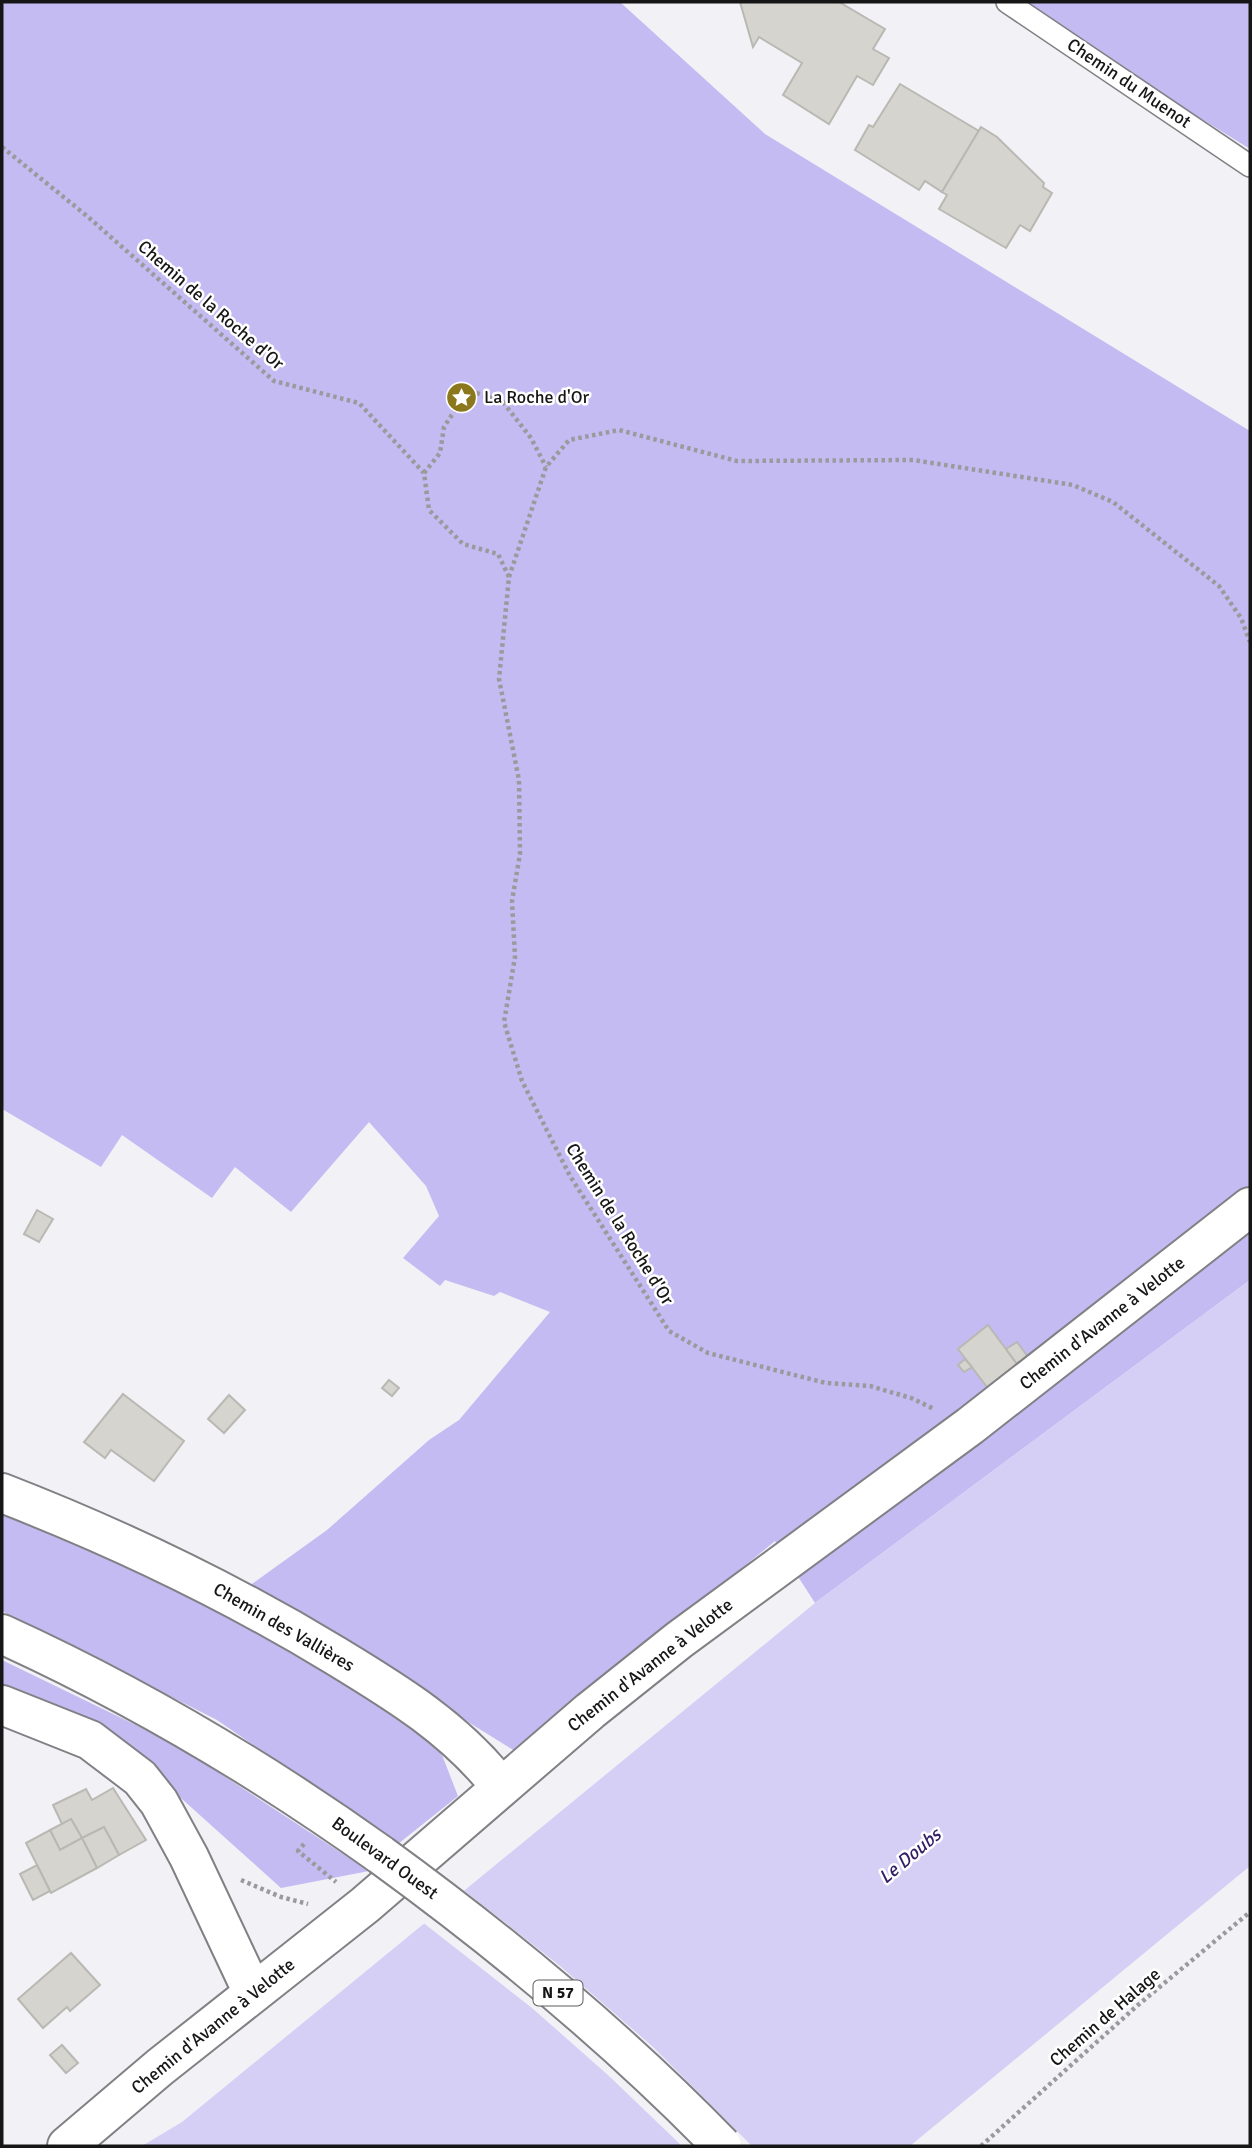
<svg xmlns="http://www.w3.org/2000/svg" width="1252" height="2148" font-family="Signika,sans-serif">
<rect width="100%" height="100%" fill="#f2f2f6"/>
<g fill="#c4bbf3">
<polygon points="2,2 620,2 765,134 1250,431 1250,1280 815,1603 775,1541 518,1753 249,1586 327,1530 429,1440 459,1420 550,1312 500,1292 494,1296 445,1280 440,1286 403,1258 439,1216 426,1186 369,1122 291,1212 235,1167 212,1198 122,1135 101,1167 2,1109"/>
<polygon points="1013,2 1250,2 1250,149"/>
<polygon points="2,1509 125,1556 352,1678 435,1737 458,1796 398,1844 217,1720 2,1611"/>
<polygon points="2,1660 175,1744 369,1871 281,1888 114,1738 2,1693"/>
</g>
<polygon fill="#d5cff6" points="1250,1280 1250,1866 910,2146 142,2146 182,2122 815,1603"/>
<polygon fill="#f2f2f6" points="461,1888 560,1966 653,2047 752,2146 682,2146 608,2075 532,2008 421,1921"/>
<g fill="#d5d4cf" stroke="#b9b8b3" stroke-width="2">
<polygon points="740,2 839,2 885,29 873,49 889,58 873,85 857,76 829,124 783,95 802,63 759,37 753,47"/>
<polygon points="900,84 979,131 942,192 925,181 919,190 855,150 869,125 873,127"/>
<polygon points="981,127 997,137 1044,183 1043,187 1052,193 1030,231 1020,225 1006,248 939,209 947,195 942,192"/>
<polygon points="37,1210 53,1219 39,1242 24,1234"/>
<polygon points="988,1325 1017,1364 987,1387 958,1349"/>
<polygon points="1017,1342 1028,1357 1017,1364 1006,1349"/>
<polygon points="965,1359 972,1367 964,1372 958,1365"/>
<polygon points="389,1380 399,1388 392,1396 382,1388"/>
<polygon points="123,1394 184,1441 154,1481 111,1450 105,1458 84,1442"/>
<polygon points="229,1395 245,1410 224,1433 208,1419"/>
<polygon points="113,1788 146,1840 119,1855 104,1827 82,1838 71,1819 62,1824 53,1805 86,1789 92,1800"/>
<polygon points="71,1819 82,1838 60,1850 50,1830"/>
<polygon points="104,1827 119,1855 97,1868 82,1838"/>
<polygon points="50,1830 60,1850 82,1838 97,1868 51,1893 26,1843"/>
<polygon points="37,1865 50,1891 33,1900 20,1874"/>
<polygon points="71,1953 100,1985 70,2011 67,2007 43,2028 18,1999"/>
<polygon points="62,2045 78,2063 66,2073 50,2055"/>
</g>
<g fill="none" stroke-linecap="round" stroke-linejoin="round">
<defs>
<polyline id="service" points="1007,2 1250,166"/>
<g id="minor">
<path d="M2,1493C118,1538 229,1591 336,1656C397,1693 456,1729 501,1787"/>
<polyline points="2,1705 90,1740 140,1778 159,1802 189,1857 253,1993"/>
<polyline points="67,2146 160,2067 365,1905 590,1711 679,1640 970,1426 1250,1207"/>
</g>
<path id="primary" d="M2,1634C136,1695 262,1770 381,1855"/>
</defs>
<use href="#service" stroke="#818084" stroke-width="24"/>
<use href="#minor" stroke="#818084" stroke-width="42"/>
<use href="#primary" stroke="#818084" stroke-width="42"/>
<g stroke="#9a9a9d" stroke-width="4.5" stroke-dasharray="3.5 3.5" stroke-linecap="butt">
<polyline points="2,147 87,216 274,381 359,403 424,473 429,510 463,544 498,554 509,577 499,679 519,780 520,854 512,901 515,957 504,1022 522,1081 570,1176 669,1331 708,1353 826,1383 870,1386 911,1398 934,1409"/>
<polyline points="424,473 440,453 444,427 468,390 503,402 531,438 546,467"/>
<polyline points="509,577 546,467 569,440 619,430 737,461 913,460 1073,485 1113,502 1219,586 1241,618 1250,642"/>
<polyline points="304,1844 298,1851 336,1882"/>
<polyline points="241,1880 281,1897 308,1904"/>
<polyline points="981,2146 1138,2005 1250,1912"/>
</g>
<use href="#service" stroke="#fff" stroke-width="21"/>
<use href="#minor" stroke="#fff" stroke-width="38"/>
<use href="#primary" stroke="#fff" stroke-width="38"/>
<defs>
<path id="primary-bridge" d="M381,1855C502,1943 618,2039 722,2146"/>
</defs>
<use href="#primary-bridge" stroke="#818084" stroke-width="42" stroke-linecap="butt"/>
<use href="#primary-bridge" stroke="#fff" stroke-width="38"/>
</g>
<defs>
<symbol id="sight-disc" viewBox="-11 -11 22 22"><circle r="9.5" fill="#8c781c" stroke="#fff"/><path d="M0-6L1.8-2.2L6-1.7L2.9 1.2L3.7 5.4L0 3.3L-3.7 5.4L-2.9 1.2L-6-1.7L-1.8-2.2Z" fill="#fff"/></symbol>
</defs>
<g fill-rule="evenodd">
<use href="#sight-disc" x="444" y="380" width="35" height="35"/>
</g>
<g text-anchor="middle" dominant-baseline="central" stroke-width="5" stroke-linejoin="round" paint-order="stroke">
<rect fill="#fff" stroke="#5c5c5d" stroke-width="2" x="533.5" y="1980.5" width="49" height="25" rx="5"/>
<g font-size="16" font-weight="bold" fill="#161617">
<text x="558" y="1993">N 57</text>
</g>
<g font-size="18" fill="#161617" stroke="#fff">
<text transform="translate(1129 83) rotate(34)">Chemin du Muenot</text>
<text transform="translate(211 305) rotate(41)">Chemin de la Roche d'Or</text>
<text transform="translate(620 1224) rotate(58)">Chemin de la Roche d'Or</text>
<text transform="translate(1102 1323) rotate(-38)">Chemin d'Avanne à Velotte</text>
<text transform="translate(284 1627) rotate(30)">Chemin des Vallières</text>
<text transform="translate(650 1665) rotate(-38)">Chemin d'Avanne à Velotte</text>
<text transform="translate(385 1858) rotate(36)">Boulevard Ouest</text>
<text transform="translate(1105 2017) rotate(-41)">Chemin de Halage</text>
<text transform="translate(213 2026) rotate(-39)">Chemin d'Avanne à Velotte</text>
</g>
<g font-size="18" fill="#161617" stroke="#fff" text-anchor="start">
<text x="484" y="397">La Roche d'Or</text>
</g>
<g font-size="19" font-style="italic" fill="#331d64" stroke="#fff">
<text transform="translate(910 1856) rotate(-40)">Le Doubs</text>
</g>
</g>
<rect width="1252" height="2148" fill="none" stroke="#161617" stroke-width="7"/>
</svg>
